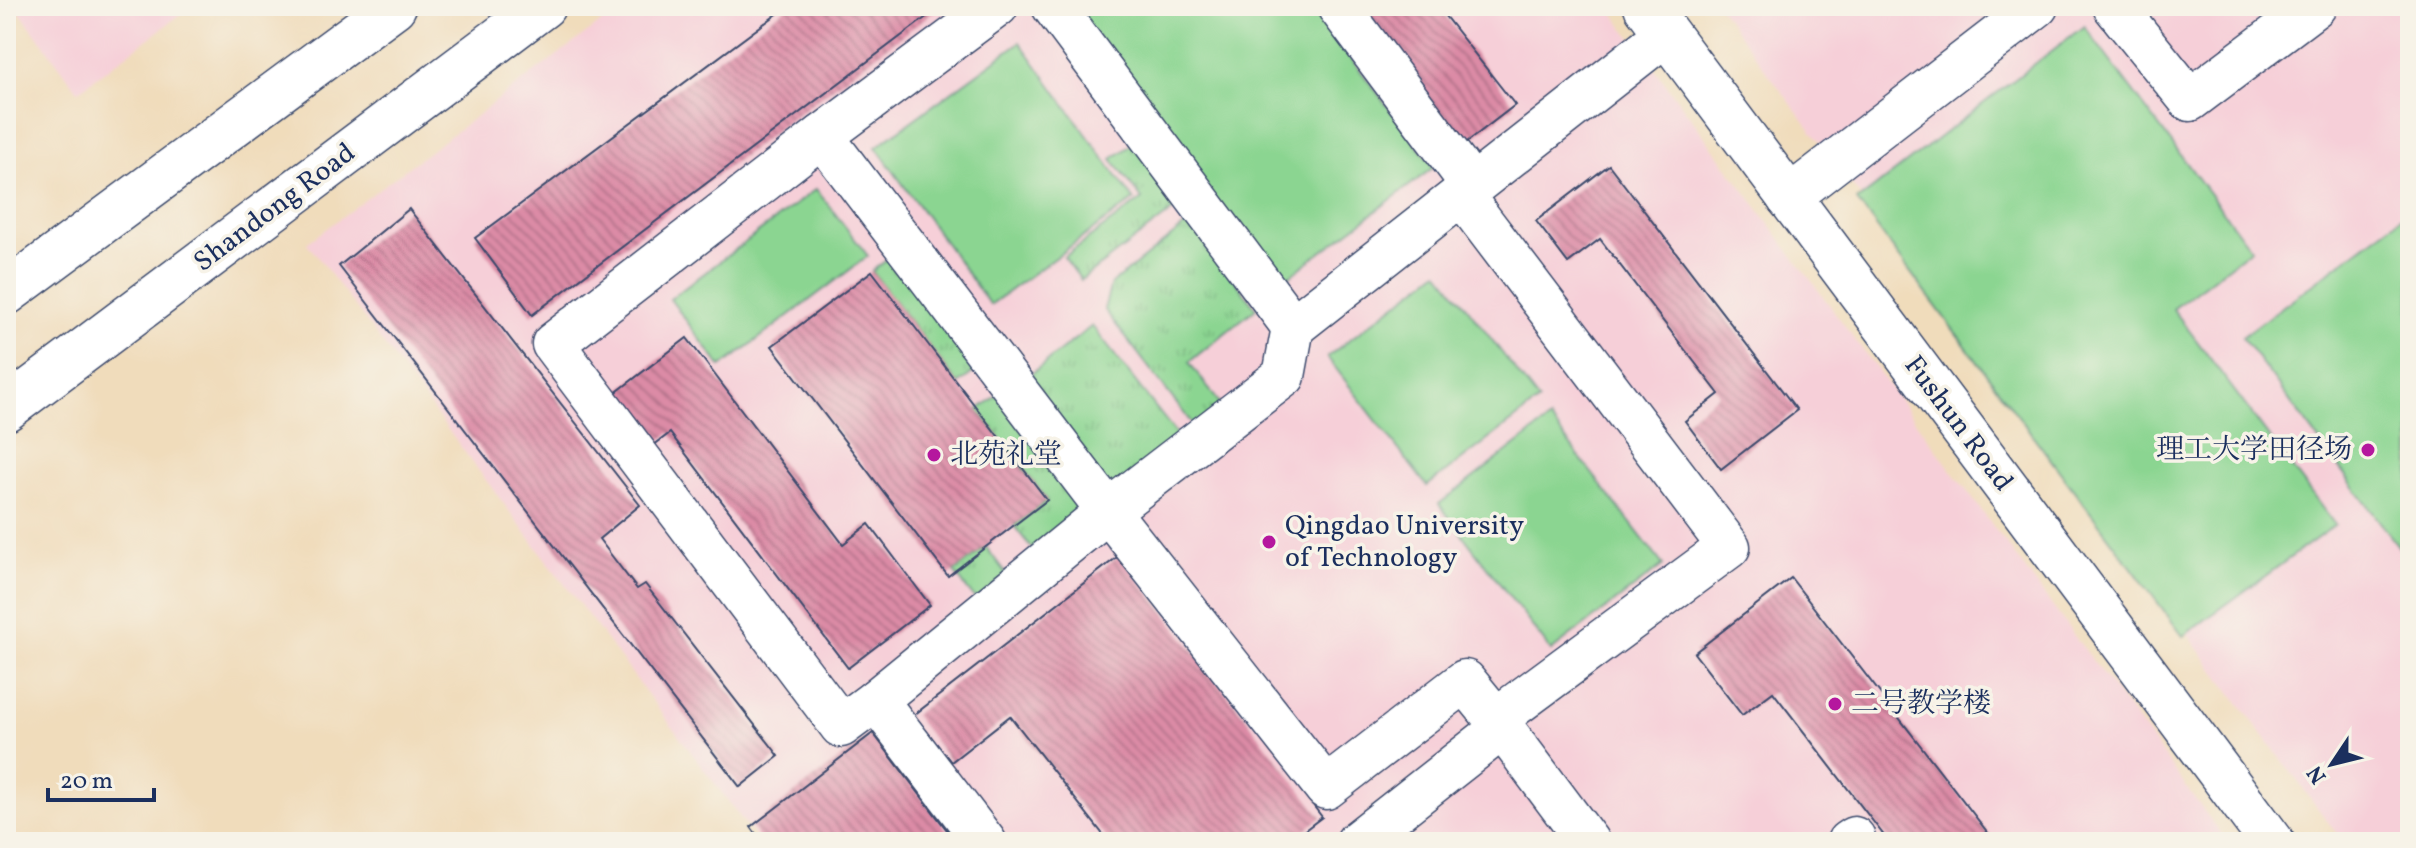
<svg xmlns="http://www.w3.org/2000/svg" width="2416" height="848" font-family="Vollkorn,'Noto Serif SC',serif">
<defs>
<pattern id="grass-tufts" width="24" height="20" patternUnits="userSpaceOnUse" patternTransform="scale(2)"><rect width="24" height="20" fill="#8bd591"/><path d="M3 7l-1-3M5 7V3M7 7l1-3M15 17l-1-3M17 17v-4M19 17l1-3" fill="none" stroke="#77b77f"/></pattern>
<pattern id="building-back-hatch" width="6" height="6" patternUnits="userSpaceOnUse" patternTransform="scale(2)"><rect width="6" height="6" fill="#dc8ba6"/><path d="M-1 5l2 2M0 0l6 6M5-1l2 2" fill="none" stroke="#b2728a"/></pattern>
</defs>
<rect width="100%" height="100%" fill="#f7f3e8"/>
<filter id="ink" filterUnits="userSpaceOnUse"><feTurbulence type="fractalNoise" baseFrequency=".0125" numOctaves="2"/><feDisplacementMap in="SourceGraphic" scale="16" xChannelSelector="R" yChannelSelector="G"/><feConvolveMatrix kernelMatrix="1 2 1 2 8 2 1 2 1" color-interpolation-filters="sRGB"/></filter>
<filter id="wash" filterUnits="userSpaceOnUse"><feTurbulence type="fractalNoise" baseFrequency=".006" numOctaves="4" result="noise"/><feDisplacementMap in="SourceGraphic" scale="32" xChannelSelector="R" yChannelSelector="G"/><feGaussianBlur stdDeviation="1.8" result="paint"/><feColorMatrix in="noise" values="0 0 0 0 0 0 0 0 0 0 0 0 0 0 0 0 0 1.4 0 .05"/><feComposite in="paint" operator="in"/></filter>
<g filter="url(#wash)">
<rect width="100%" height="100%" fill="#f0dcbb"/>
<g fill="#f6cfd8">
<polygon points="6,6 192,6 78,91 19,11 6,21"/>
<polygon points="623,6 1608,6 2227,842 759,842 307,243"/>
<polygon points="1718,6 2410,6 2410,842 2343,842"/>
</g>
<g fill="url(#grass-tufts)" stroke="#538278" stroke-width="2">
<polygon points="1133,144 1179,206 1081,280 1064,257 1142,199 1112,159"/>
<polygon points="1190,222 1256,308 1189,362 1227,413 1200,434 1104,309 1111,284"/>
<polygon points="896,253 982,366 958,384 872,271"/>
<polygon points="1092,326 1185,445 1115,500 1022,381"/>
<polygon points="1002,392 1091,507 1034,551 1014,526 1047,500 978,410"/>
<polygon points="986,547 1007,575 976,600 954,572"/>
</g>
<g fill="#8bd591" stroke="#538278" stroke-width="2">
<polygon points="1068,6 1311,6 1434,167 1279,284"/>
<polygon points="2084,26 2251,249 2173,309 2335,525 2183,636 1857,201"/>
<polygon points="1020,42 1134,200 990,305 876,147"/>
<polygon points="816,189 868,256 721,367 670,299"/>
<polygon points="2410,211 2410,562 2242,337"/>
<polygon points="1439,271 1539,401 1427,486 1327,357"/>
<polygon points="1550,419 1663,565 1551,651 1439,504"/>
</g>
<g id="blocks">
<g fill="url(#building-back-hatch)">
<polygon points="788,6 941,6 532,315 475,238"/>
<polygon points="1355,6 1437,6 1515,105 1463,145"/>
<polygon points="1609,165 1797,410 1721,469 1685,421 1719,394 1600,239 1568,263 1536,221"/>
<polygon points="409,209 640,505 599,539 637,589 645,584 779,756 740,787 339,266"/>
<polygon points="872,271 1047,500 948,576 772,346"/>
<polygon points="687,338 843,544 869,524 930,605 848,668 670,433 654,445 614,394"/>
<polygon points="1120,555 1322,817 1289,842 1109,842 1010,716 951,762 914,715"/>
<polygon points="1791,578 1995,842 1889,842 1773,692 1742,715 1694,653"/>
<polygon points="873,733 956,842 762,842 751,827"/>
</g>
</g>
</g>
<g filter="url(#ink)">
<use href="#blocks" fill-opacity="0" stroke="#3b496c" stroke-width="2"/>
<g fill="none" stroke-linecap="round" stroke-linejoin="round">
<defs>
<g id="minor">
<polyline points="997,6 822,136 1108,511 1284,376 1293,327 1666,34"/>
<polyline points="1053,6 1293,327"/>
<polyline points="1338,6 1472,185"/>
<polyline points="2114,6 2190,100 2315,6"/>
<polyline points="822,136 553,344 841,726 876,700 985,842"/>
<polyline points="1788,198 2037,6"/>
<polyline points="876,700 1108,511 1326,788 1465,681 1496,719 1729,547 1461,194"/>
<polyline points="1496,719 1588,842"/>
<polyline points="1357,842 1502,728"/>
<polyline points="1848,842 1854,838"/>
</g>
<g id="major">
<polyline points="1646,6 2272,842"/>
<polyline points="6,293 394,6"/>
<polyline points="6,409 543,6"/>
</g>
</defs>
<use href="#minor" stroke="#3b496c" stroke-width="45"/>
<use href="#major" stroke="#3b496c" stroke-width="47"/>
<use href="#minor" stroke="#fff" stroke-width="42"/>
<use href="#major" stroke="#fff" stroke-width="44"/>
</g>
</g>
<g fill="#b5179e" stroke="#f7f3e8" stroke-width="3">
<circle cx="2368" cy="450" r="8"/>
<circle cx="934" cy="455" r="8"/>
<circle cx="1269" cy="542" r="8"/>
<circle cx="1835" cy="704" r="8"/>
</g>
<g text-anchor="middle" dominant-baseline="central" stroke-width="7" stroke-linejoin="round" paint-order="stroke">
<g font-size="28" fill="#1b2f5e" stroke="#f7f3e8">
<text transform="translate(275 208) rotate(-37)">Shandong Road</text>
<text transform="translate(1958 424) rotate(53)">Fushun Road</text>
</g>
<g font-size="28" fill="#1b2f5e" stroke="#f7f3e8" text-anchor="start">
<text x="2352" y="450" text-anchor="end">理工大学田径场</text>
<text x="950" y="455">北苑礼堂</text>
<text x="1285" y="526">Qingdao University<tspan x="1285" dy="32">of Technology</tspan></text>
<text x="1851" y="704">二号教学楼</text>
</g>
</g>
<rect width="2416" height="848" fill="none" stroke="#f7f3e8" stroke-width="32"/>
<g transform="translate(2332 764) rotate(235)" stroke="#f7f3e8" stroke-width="6" paint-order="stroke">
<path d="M0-6L14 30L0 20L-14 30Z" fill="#1b2f5e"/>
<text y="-12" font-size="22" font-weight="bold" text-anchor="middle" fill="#1b2f5e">N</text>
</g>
<path d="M48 788v12h106v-12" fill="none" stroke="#1b2f5e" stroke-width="4"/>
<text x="60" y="788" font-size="24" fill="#1b2f5e" stroke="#f7f3e8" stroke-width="6" paint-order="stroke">20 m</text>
</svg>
